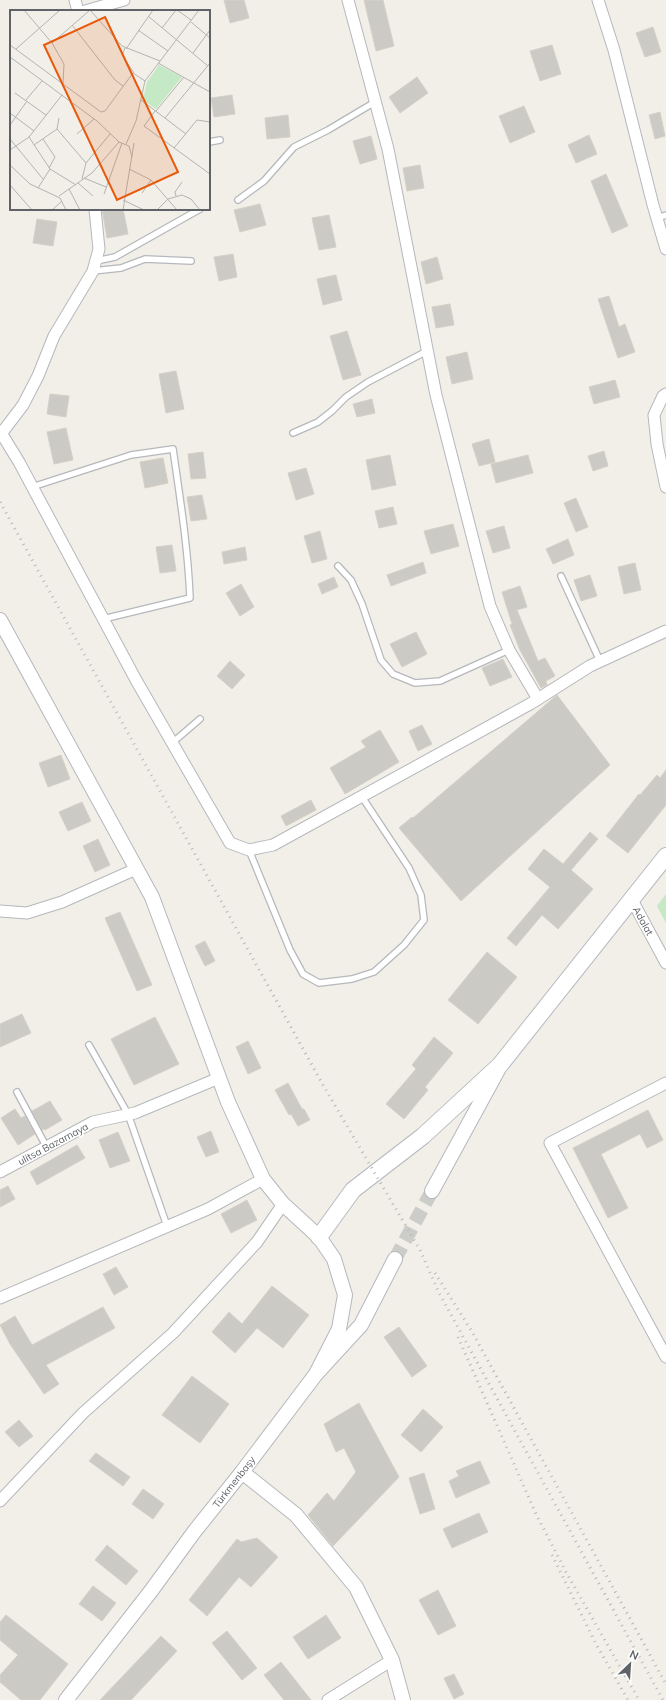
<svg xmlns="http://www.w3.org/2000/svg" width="666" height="1700" font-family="Mulish,sans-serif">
<rect width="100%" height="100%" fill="#f1efe8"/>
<polygon fill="#c5e8c5" points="666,894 666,923 657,906"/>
<g fill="#cccac5" stroke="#d6d1c6">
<polygon points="224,0 244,0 249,18 230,23"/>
<polygon points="364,0 383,0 394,46 376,51"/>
<polygon points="653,27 661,52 645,57 636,33"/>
<polygon points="552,45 561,74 540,81 530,51"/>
<polygon points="417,77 428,93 400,113 389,97"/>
<polygon points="232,95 235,114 214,117 211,98"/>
<polygon points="524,106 535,132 510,143 499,116"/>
<polygon points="660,112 665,136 655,139 649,115"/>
<polygon points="288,115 290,137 267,139 265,118"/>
<polygon points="589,135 597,154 576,163 568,145"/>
<polygon points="371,136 377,159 360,164 353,141"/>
<polygon points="420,165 424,188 407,191 403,168"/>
<polygon points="606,174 628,226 612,233 591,181"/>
<polygon points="260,204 266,225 240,232 234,210"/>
<polygon points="102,209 123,209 128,234 107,238"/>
<polygon points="329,215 336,247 319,250 312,218"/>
<polygon points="37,219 57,222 53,246 33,243"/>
<polygon points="233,254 237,277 219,281 214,257"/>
<polygon points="437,257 443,279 426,284 421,262"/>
<polygon points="336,275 342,300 323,305 317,279"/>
<polygon points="609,296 619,327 625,324 635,352 618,358 598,299"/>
<polygon points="450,304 454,325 436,328 432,307"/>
<polygon points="347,331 361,375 343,380 330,336"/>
<polygon points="467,352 473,379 452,384 446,357"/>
<polygon points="176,371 184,409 166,413 159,374"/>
<polygon points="615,380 620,397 594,404 589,387"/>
<polygon points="50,394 69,396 66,417 47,414"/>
<polygon points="372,399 375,413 357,417 353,404"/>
<polygon points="66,428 73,460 54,464 47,432"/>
<polygon points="489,439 495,462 479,466 472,444"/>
<polygon points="604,451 608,466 593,471 588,456"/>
<polygon points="203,452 206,478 191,479 188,454"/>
<polygon points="390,455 396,485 372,490 366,460"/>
<polygon points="528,455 533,473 496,483 491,464"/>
<polygon points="163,458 168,483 145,488 140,462"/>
<polygon points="306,468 314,494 296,500 288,473"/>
<polygon points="202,495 207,519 191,521 187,497"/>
<polygon points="576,498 588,527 576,532 564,503"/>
<polygon points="393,507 397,524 379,528 375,511"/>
<polygon points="453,524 459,546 431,554 424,531"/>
<polygon points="504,526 510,548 493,553 486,531"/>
<polygon points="320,531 327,559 312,563 304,536"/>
<polygon points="568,539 574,555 553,564 546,549"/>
<polygon points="172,545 176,571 160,573 156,547"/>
<polygon points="245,547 247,560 224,564 222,552"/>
<polygon points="423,562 426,573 391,586 387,575"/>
<polygon points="635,563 641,590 624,594 618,567"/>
<polygon points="590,575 597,596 581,601 574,580"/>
<polygon points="334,577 338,587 322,594 318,584"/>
<polygon points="241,584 254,607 240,616 226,593"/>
<polygon points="520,586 527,607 517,610 538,661 545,658 555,676 546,681 547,685 541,688 520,650 510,625 512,624 502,592"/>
<polygon points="416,632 427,654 402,667 390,644"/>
<polygon points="503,659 512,677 490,686 482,668"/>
<polygon points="230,661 245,675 232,689 217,676"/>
<polygon points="557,695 610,765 461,901 399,828 412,817 413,818"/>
<polygon points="422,725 432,744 418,751 409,731"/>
<polygon points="380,730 399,762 345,794 330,768 366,747 361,741"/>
<polygon points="61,755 70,779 48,787 39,763"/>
<polygon points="666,770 666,805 628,853 606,836 639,794 640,795 657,775 660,778"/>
<polygon points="311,800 316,810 286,826 281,816"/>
<polygon points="82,802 91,821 68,831 59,812"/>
<polygon points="590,832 598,839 571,870 593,889 558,929 542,915 516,946 507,938 550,887 528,869 544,849 563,864"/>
<polygon points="98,839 110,865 95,872 83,846"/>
<polygon points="120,912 152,985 137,991 105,918"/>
<polygon points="205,941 215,961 205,966 195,946"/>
<polygon points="487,952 517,977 478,1024 448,1000"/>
<polygon points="22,1014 31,1033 0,1047 0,1024"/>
<polygon points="155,1017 179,1064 134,1085 111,1039"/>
<polygon points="434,1037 453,1053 425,1087 428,1090 404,1119 386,1104 416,1069 412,1065"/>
<polygon points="248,1041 261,1068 248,1074 236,1047"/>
<polygon points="288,1083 302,1109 304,1109 310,1120 298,1126 291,1114 289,1115 275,1090"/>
<polygon points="50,1101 62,1120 45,1130 44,1129 42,1130 32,1111"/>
<polygon points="15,1109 21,1118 25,1116 35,1134 18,1145 1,1118"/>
<polygon points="648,1110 663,1140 647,1148 640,1134 601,1154 628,1208 608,1218 573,1148"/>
<polygon points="211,1131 219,1152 206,1157 197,1137"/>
<polygon points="118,1132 130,1161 110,1168 99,1140"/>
<polygon points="77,1145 85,1158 37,1185 30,1172"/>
<polygon points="8,1186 15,1199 0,1207 0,1190"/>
<polygon points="247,1200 257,1220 231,1233 221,1214"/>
<polygon points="116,1267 128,1287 114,1295 103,1274"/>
<polygon points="272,1286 309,1315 283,1348 257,1328 235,1353 212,1332 229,1312 242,1324"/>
<polygon points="103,1307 115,1328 46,1365 59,1384 44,1394 10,1344 0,1325 15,1316 32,1345"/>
<polygon points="399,1327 427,1366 412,1377 384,1337"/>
<polygon points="192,1376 229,1404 200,1443 162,1415"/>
<polygon points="359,1403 399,1477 333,1546 308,1515 327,1493 334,1501 356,1472 344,1448 336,1452 324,1424"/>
<polygon points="423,1409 443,1427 421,1452 401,1435"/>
<polygon points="19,1420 33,1436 19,1447 5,1432"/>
<polygon points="96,1453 130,1477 123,1486 89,1461"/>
<polygon points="480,1461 490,1483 456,1498 449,1481 459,1476 456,1471"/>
<polygon points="424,1473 435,1509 420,1514 409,1478"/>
<polygon points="143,1489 164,1504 153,1519 132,1504"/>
<polygon points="479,1513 488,1532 452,1548 443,1529"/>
<polygon points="257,1538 278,1557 251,1587 239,1577 207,1616 189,1600 237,1539 241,1542"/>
<polygon points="107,1545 138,1571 126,1585 95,1560"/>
<polygon points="93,1586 116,1603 102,1621 79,1604"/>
<polygon points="438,1590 456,1626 438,1635 419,1600"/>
<polygon points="6,1615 68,1664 40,1700 21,1700 0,1682 0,1675 18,1655 0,1640 0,1622"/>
<polygon points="326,1615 341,1638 308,1659 293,1637"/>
<polygon points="227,1631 257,1668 242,1680 212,1643"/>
<polygon points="161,1636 177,1651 131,1700 100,1700"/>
<polygon points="281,1662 311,1700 284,1700 264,1675"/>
<polygon points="454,1674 464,1694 454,1699 444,1678"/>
</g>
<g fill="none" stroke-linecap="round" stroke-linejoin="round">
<polyline stroke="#ccccc8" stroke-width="14" stroke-dasharray="14 7" stroke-linecap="butt" points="395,1259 432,1191"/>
<defs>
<g id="service">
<polyline points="209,142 220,140"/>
<polyline points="238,200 264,181 294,147 328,130 375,102"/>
<polyline points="657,218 666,215"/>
<polyline points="96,261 115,257 200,209"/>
<polyline points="93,271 121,268 145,259 191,261"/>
<polyline points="293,433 318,422 332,411 346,397 368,382 427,351"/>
<path d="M32,487L131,455L173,449C180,498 188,548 190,598L103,619"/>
<polyline points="338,566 351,580 362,604 381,660 393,674 415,683 440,681 509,650"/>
<polyline points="561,576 600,661"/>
<polyline points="172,743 200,719"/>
<polyline points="249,850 290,950 303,974 319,983 352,979 374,972 404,945 424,920 421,895 409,868 362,797"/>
<polyline points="89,1045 128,1114 167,1226"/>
<polyline points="17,1092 46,1146"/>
</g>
<g id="minor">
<polyline points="75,0 78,11"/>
<polyline points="348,0 388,149 436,395 490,606 509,650 538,699"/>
<polyline points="598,0 614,50 653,205 666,249"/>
<polyline points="85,11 124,0"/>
<polyline points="666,394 663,396 654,415 657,444 666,487"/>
<polyline points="0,431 19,462 136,680 230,843 249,850 273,845 530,704 590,666 666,631"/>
<polyline points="1,434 23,405 38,376 54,336 93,271 99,249 95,209"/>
<polyline points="632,900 666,963"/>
<polyline points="0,911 27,913 62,902 136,869"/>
<polyline points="666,1083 550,1143 666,1357"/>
<polyline points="0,1172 93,1122 135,1113 219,1078"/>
<polyline points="0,1298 208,1209 263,1179"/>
<polyline points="0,1501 83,1413 173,1333 257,1242 283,1204"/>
<polyline points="328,1700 392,1660"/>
</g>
<g id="tertiary">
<polyline points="0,620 152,897 228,1102 263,1179 283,1204 319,1237 334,1259 345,1295 339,1329 316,1374"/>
<polyline points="432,1191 498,1070"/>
<polyline points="242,1472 296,1515 356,1587 392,1660 403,1700"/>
<polyline points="66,1700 151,1591 194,1532 242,1472 316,1374 361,1325 395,1259"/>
</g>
<polyline id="secondary" points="319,1237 353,1190 423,1136 500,1065 666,856"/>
</defs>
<use href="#service" stroke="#b5b8bc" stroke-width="8"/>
<use href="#minor" stroke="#b5b8bc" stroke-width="13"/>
<use href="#tertiary" stroke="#b5b8bc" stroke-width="16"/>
<use href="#secondary" stroke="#b6babf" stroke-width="18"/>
<use href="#service" stroke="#fff" stroke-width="5.5"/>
<use href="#minor" stroke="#fff" stroke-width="11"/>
<use href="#tertiary" stroke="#fff" stroke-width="14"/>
<use href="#secondary" stroke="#fff" stroke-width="16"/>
<g stroke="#b6b7b8" stroke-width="3" stroke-dasharray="1 5" stroke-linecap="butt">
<polyline points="0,502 323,1085 420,1250 439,1293 663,1700"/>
<polyline points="435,1273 471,1330 666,1684"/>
<polyline points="458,1337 536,1514 566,1572 639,1700"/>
<polyline points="552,1555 596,1644 628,1700"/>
</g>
</g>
<g text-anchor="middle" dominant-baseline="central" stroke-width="3.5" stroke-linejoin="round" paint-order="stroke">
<g font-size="10" fill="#5f6368" stroke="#fff">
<text transform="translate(643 921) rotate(61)">Adalat</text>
<text transform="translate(53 1144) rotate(-28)">ulitsa Bazarnaya</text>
<text transform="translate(234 1482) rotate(-52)">Türkmenbaşy</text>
</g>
</g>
<g transform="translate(10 10)">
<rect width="200" height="200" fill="#f1efe8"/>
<path d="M149,55L172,67L146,99L133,90L137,72Z" fill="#c5e8c5"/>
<path fill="none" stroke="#b3b3b1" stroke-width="1" d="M14,0L42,33L54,54L53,74M80,0L112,36L150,51M167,0L181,10M138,6L198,56M181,12L200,28M62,15L105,70L113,76M152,18L166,0M128,20L158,41M42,33L80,0M0,35L91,102L95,101L123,63L135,71M115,38L112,45L124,63M6,39L50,0M116,39L143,0M183,43L200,20M0,47L87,111L109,132L119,136L122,147M148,53L200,82M5,83L36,105M16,90L32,71M131,90L176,124M145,101L134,116L200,164M146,101L174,67M0,103L24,121M155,108L200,53M0,115L17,91M47,119L76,153M67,124L84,109M19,127L40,159L66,175M0,129L33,169M33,129L45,147L39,158M116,134L126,111L135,71L189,0M24,135L47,119L49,108M164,138L187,110L200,112M0,140L19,127L52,85M0,155L20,174L50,188L56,200M119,159L141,170L167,200M74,168L96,177M72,169L76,153L100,124M68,173L83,186M0,175L22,200M28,178L40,159M59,179L70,200M132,183L141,170M94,184L112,133M49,186L82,163L109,132M166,186L165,182L172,172M113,190L134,200M42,200L52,191M113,200L124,133M147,200L158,189L172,185L181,189L190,200"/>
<path fill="#e8590c" fill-opacity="0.15" stroke="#e8590c" stroke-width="2" d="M95,7L168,162L107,190L34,35Z"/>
<rect width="200" height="200" fill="none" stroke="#5f6368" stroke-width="2"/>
</g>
<g transform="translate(630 1664) rotate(25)" stroke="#ffffff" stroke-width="3" paint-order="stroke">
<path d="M0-3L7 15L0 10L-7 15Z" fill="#5f6368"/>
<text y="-6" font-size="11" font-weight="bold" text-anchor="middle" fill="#5f6368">N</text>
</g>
</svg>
